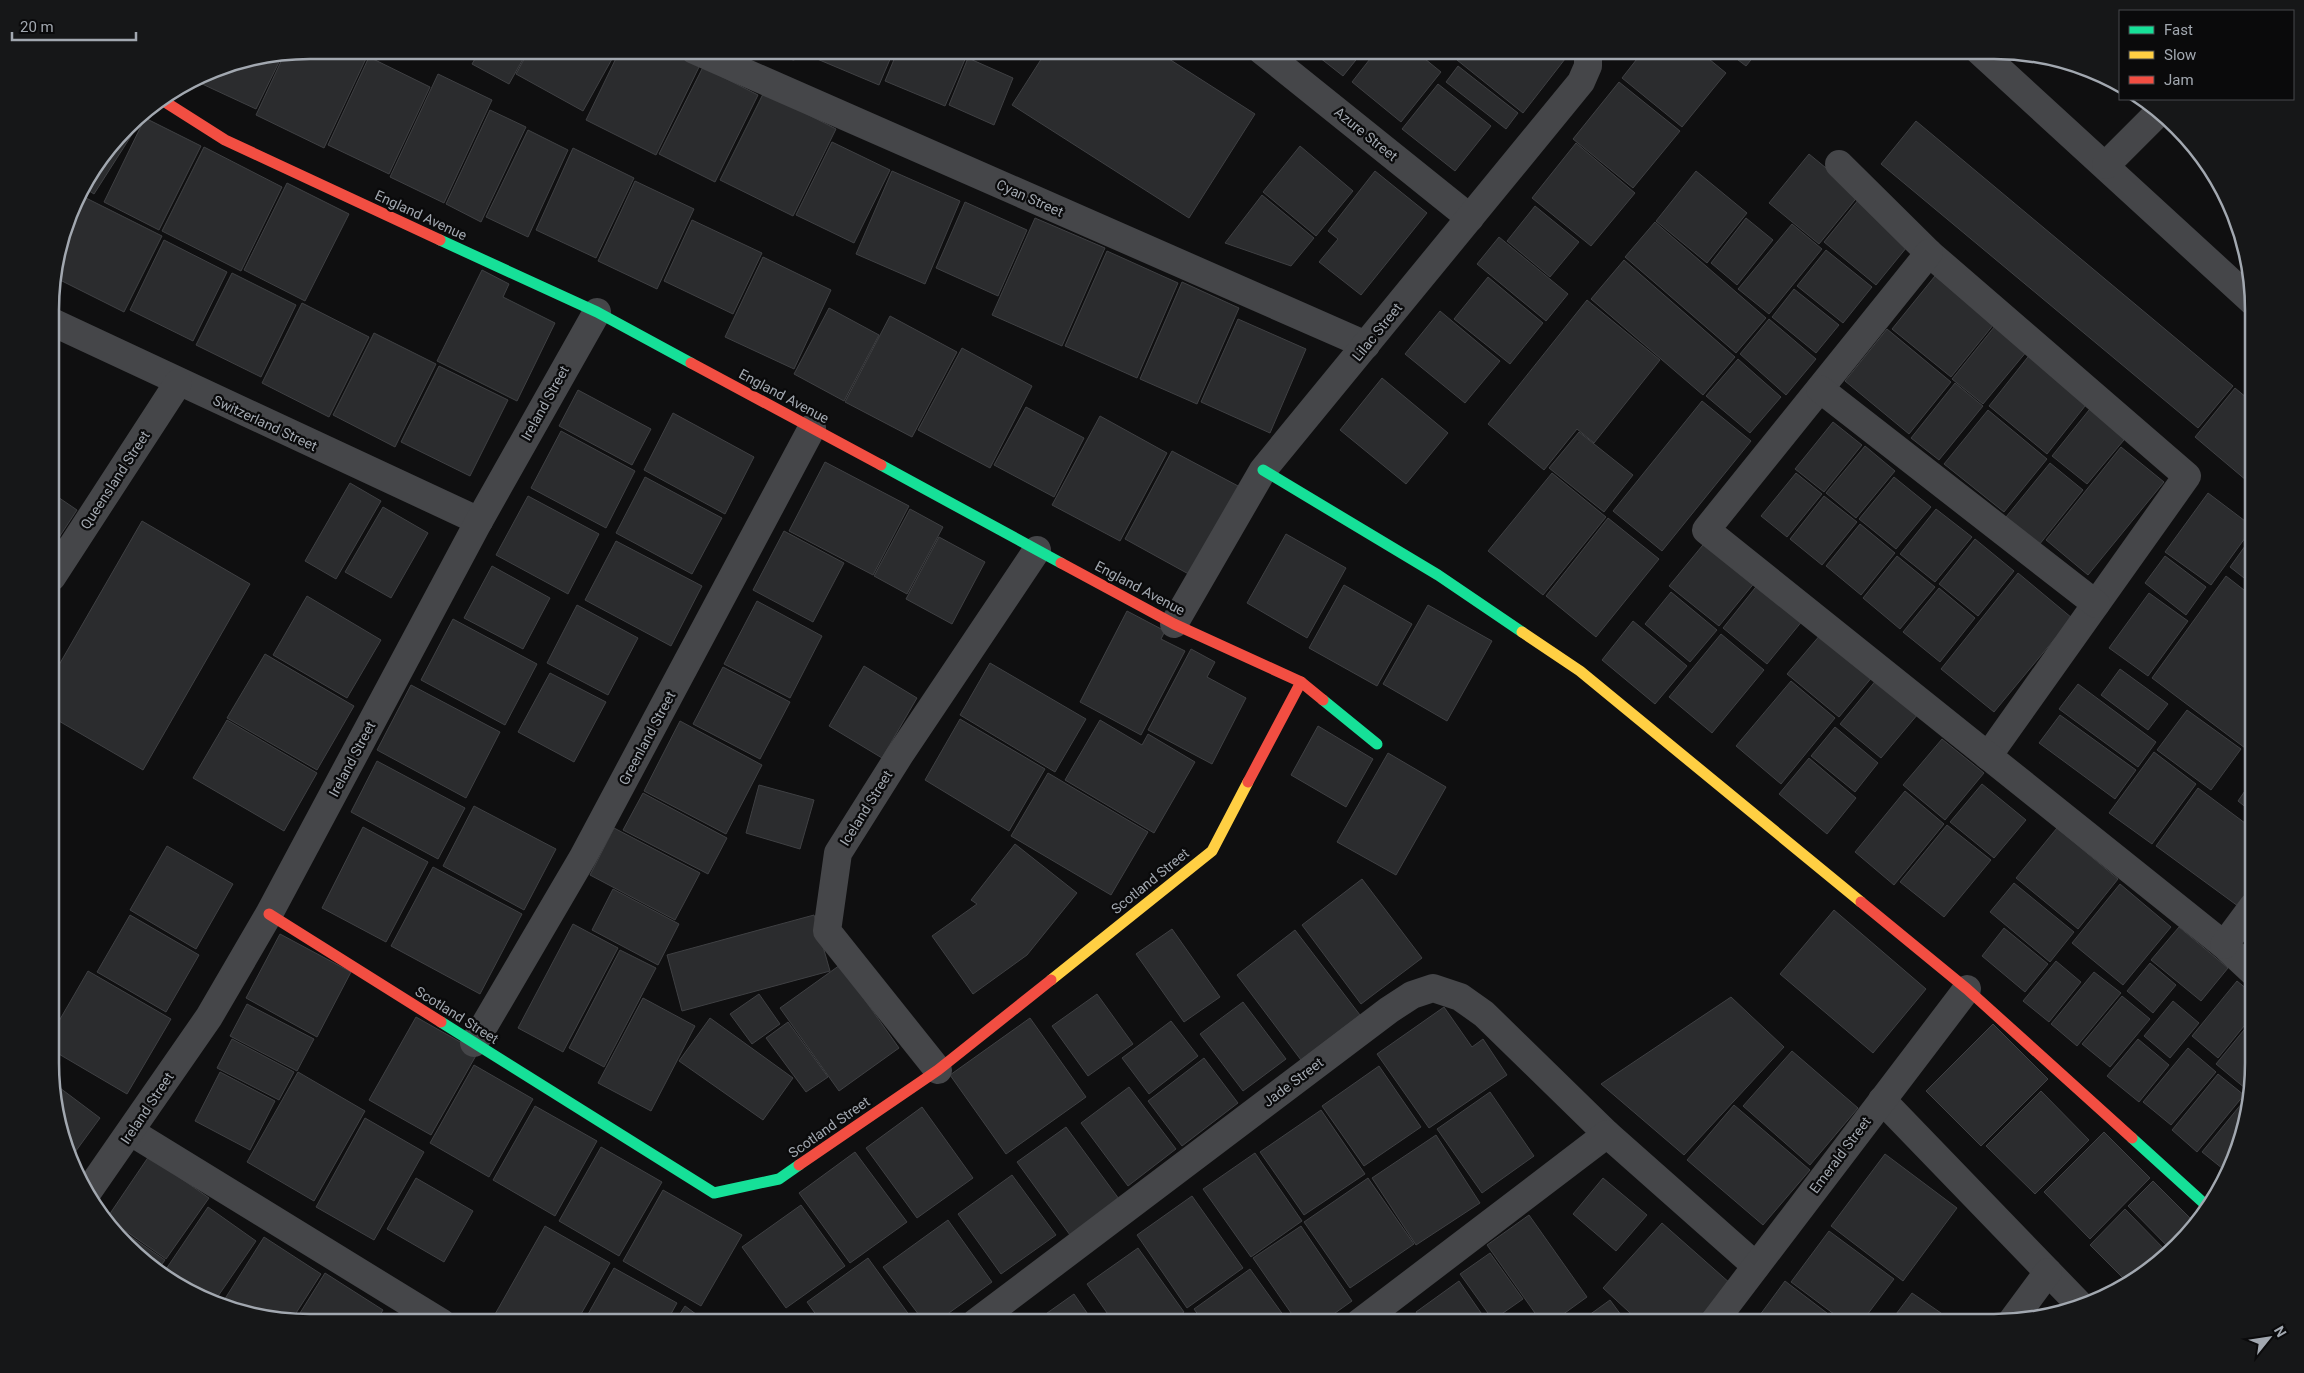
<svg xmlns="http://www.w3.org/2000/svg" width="2304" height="1373" font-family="Roboto,sans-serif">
<rect width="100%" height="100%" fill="#0f0f10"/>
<g fill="#2b2c2e" stroke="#3f4043">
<polygon points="310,50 370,50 324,148 256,115 284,55"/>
<polygon points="480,50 528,50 509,84 472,64"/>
<polygon points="529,50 617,50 583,111 516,74"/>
<polygon points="620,50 681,50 702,61 656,155 586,120"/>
<polygon points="775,50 810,50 808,56 793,60"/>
<polygon points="812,50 894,50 879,85 810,56"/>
<polygon points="898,50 969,50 945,106 885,81"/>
<polygon points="1047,50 1155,50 1255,114 1189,218 1012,105"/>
<polygon points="1310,50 1364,50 1343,76"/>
<polygon points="1377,50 1414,50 1441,72 1401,122 1352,82"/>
<polygon points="1439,50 1449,50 1445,55"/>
<polygon points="1465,50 1572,50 1523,113 1457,60"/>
<polygon points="1644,50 1698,50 1726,73 1682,127 1622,78"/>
<polygon points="1725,50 1759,50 1746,66"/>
<polygon points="282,56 256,109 200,83 204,74 211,70"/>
<polygon points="369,57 430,87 389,174 328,145"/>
<polygon points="968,58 1013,78 994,125 949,105"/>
<polygon points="1458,66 1518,113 1506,129 1446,82"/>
<polygon points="703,67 758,95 715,182 659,154"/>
<polygon points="438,74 492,100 444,203 390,177"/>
<polygon points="1619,82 1680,131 1633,188 1573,139"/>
<polygon points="1438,84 1491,126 1455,171 1402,129"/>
<polygon points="764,92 836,129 793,216 720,180"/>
<polygon points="490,110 526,127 481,222 446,204"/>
<polygon points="145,118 201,146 159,230 104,202"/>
<polygon points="1916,121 2233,386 2198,428 1881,164"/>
<polygon points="133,122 138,125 94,194 83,187"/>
<polygon points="528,130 568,150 528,237 486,217"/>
<polygon points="832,142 890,170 854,243 796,215"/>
<polygon points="1576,143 1635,193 1591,246 1532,198"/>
<polygon points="1300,146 1353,191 1316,236 1263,192"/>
<polygon points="204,147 282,187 241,271 162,231"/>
<polygon points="573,148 634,178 596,258 536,230"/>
<polygon points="1809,154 1859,195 1819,244 1769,203"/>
<polygon points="892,171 960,201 925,284 856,254"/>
<polygon points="1375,171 1427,213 1361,295 1319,262 1338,239 1328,231"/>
<polygon points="1696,171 1747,213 1707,263 1656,221"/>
<polygon points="635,181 694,209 657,289 598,261"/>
<polygon points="287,183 349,214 305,301 244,270"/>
<polygon points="78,194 162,236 124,312 52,276"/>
<polygon points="1262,195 1314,238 1291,266 1225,243"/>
<polygon points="1859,199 1911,242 1876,285 1824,242"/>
<polygon points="965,202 1027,230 998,296 936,268"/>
<polygon points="1535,206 1579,242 1550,277 1507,241"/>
<polygon points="1035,218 1105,248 1062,346 992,315"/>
<polygon points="1746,218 1773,240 1737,285 1711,263"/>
<polygon points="692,220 762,253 733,314 664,281"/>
<polygon points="1655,222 1766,318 1736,353 1625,257"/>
<polygon points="1792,224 1822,249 1769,314 1738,289"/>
<polygon points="1499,237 1568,294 1546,321 1477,264"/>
<polygon points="164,240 227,272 193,341 130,310"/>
<polygon points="1826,250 1872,287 1843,323 1797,286"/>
<polygon points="1107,251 1178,283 1137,378 1065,346"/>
<polygon points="763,257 831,290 794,369 725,337"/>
<polygon points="1624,260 1735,357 1703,395 1591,299"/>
<polygon points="482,270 509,284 503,297 555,323 517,401 437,361"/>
<polygon points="232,273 296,305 261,377 196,345"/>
<polygon points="1935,276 1994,324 1951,377 1892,329"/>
<polygon points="1488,277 1543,323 1510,364 1454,319"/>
<polygon points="1182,282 1239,308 1197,404 1140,379"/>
<polygon points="1794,289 1839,325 1816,353 1772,317"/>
<polygon points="1587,300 1660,360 1594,443 1577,429 1544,470 1488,424"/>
<polygon points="302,303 369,337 329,417 262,383"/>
<polygon points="829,308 879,335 844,401 794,374"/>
<polygon points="1440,311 1500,361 1465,403 1405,354"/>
<polygon points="890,316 957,352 912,437 845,402"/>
<polygon points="1238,319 1306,349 1270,433 1201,402"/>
<polygon points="1769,319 1816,359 1786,395 1740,354"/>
<polygon points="1995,326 2027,351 1983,404 1952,379"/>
<polygon points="1887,329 1951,382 1909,434 1845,381"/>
<polygon points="374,333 436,364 395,447 333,415"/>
<polygon points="962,348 1032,386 990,468 918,430"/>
<polygon points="2031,353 2089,401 2047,454 1989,406"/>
<polygon points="1738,359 1781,397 1750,433 1706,396"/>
<polygon points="439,366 508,400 470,476 401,442"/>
<polygon points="1382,378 1448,433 1406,484 1340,430"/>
<polygon points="1955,383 1983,406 1939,460 1911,438"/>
<polygon points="2235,388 2253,403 2253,486 2195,437"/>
<polygon points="578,390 651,429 632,465 559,426"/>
<polygon points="1702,401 1751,441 1662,551 1613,511"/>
<polygon points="2093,405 2129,434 2087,484 2052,456"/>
<polygon points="1026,407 1084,438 1054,497 994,465"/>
<polygon points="1988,410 2047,459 2004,512 1944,464"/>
<polygon points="673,413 754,457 725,514 644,470"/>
<polygon points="1100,416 1167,453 1120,541 1052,505"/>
<polygon points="1833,422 1862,445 1824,492 1795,469"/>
<polygon points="561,431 635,471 606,528 531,488"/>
<polygon points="1579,432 1633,475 1604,512 1549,468"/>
<polygon points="1865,446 1895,471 1856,518 1826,493"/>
<polygon points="2121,447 2164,482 2088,575 2046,540"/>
<polygon points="1172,451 1240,487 1194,577 1125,539"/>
<polygon points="825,462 909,506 873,575 789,531"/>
<polygon points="2050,463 2083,490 2039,545 2006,517"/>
<polygon points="1552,473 1606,517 1543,595 1488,551"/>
<polygon points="1796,473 1822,494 1787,537 1761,516"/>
<polygon points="645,477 722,518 692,574 616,533"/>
<polygon points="1894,477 1931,507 1896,549 1859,519"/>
<polygon points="350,483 381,501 336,579 305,561"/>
<polygon points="52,493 77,510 52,548"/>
<polygon points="2208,493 2253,527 2211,585 2165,552"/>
<polygon points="528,496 599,534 568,594 496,555"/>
<polygon points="1824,496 1857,522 1822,565 1790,539"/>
<polygon points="383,507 428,533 391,598 345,572"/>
<polygon points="910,509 943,527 907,594 874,576"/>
<polygon points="1936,509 1972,537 1935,582 1900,554"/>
<polygon points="1608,518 1659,559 1596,637 1546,596"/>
<polygon points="142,521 250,584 143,770 52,717 52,677"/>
<polygon points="1860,524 1895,553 1861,595 1826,566"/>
<polygon points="784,531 844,563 813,622 753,590"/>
<polygon points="1286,534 1346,568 1307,638 1247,603"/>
<polygon points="2253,535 2253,585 2230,567"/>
<polygon points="939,537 985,562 952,624 906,599"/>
<polygon points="1975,539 2014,571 1978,616 1939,584"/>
<polygon points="1707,540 1756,581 1719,626 1669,586"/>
<polygon points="616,541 702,586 671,646 585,600"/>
<polygon points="1897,556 1935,587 1900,629 1863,598"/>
<polygon points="2165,556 2206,587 2186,615 2145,583"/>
<polygon points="492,566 550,598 523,649 464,618"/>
<polygon points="2018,573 2072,618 1994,712 1941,669"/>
<polygon points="2226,576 2253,597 2253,754 2152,678"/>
<polygon points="1759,583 1803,620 1767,664 1723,628"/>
<polygon points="1344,585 1412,624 1377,686 1309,648"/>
<polygon points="1939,588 1975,618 1940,662 1903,632"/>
<polygon points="1671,592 1717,630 1690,662 1645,624"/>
<polygon points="2149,593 2188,621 2148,676 2109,648"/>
<polygon points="307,596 381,640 347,698 273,655"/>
<polygon points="757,601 822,636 790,698 724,664"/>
<polygon points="577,605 638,638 608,695 547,663"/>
<polygon points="1428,605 1492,641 1447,721 1383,684"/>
<polygon points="1127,611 1165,631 1161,639 1185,651 1141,735 1080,702"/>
<polygon points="453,619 537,664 505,725 421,680"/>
<polygon points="1633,621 1687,666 1655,704 1602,660"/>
<polygon points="1721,634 1764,670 1712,733 1669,697"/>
<polygon points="1821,634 1873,676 1839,717 1787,674"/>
<polygon points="1191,649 1215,662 1207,677 1246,698 1212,764 1148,730"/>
<polygon points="265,654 354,706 317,770 227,718"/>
<polygon points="990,663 1086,719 1055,772 960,715"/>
<polygon points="864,666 917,698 882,758 829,726"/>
<polygon points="723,667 790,702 760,759 693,724"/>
<polygon points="2120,669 2168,704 2148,730 2101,695"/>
<polygon points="550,673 606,702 574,762 518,732"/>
<polygon points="1877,679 1918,714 1881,758 1840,724"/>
<polygon points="1791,681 1835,718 1781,784 1736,746"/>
<polygon points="2078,684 2156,742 2138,767 2059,709"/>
<polygon points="411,685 500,732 466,798 377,750"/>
<polygon points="2187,710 2241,749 2211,790 2157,750"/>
<polygon points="2060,715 2136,770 2115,799 2039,743"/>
<polygon points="960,719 1045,769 1009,831 925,780"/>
<polygon points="227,720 317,773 284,831 193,778"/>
<polygon points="1100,720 1142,745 1148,734 1195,762 1154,833 1065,780"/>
<polygon points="680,721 762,765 726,834 644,791"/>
<polygon points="1318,726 1373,759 1346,807 1291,775"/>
<polygon points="1835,727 1878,763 1855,792 1811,756"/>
<polygon points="1942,739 1984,773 1945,820 1903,785"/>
<polygon points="2154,752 2196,784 2152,844 2109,813"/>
<polygon points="1388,753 1446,787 1396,875 1337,842"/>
<polygon points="1809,758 1856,798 1827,834 1779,794"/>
<polygon points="377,761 465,808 438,859 351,812"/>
<polygon points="1048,773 1148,832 1111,895 1011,836"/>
<polygon points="2253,779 2253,813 2238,801"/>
<polygon points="1982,784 2026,820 1994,858 1950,822"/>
<polygon points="759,785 814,800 800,849 746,833"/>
<polygon points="2198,788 2253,829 2253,893 2242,909 2156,846"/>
<polygon points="1905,791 1944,824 1894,885 1855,852"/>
<polygon points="643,793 727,838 708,874 623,830"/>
<polygon points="474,806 556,849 524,910 443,866"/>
<polygon points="1947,825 1991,860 1944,917 1900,882"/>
<polygon points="363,827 428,862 386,942 322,908"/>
<polygon points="614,828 700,873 675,920 590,875"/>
<polygon points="2057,828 2118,879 2078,929 2016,878"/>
<polygon points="1015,844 1077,893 1027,955 973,994 932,936 977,904 971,900"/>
<polygon points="167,846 233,884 196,949 130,910"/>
<polygon points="433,867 522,914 480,994 391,946"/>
<polygon points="1362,879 1422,958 1361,1004 1302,925"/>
<polygon points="2014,883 2074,932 2050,962 1990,912"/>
<polygon points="2120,884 2171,927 2123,985 2072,943"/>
<polygon points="613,889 679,924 658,965 592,930"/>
<polygon points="1834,910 1926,989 1873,1053 1780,974"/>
<polygon points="130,915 199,955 166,1012 97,972"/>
<polygon points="814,915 830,971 682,1011 667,955"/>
<polygon points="573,924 618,948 563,1052 518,1028"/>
<polygon points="2179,927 2228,968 2201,1001 2151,960"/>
<polygon points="2004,928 2048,964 2025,992 1982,956"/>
<polygon points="1172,929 1220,997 1184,1022 1136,954"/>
<polygon points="1295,930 1360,1015 1301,1060 1237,975"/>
<polygon points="280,934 351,972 317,1037 246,998"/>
<polygon points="620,950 656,968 604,1067 569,1048"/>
<polygon points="2056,961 2081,982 2049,1022 2023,1001"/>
<polygon points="2150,963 2176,985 2153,1013 2127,991"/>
<polygon points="840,965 899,1048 839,1091 780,1008"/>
<polygon points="88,971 171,1019 127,1094 52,1050 52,1033"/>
<polygon points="2094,972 2121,993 2077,1046 2051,1024"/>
<polygon points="2237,981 2253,994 2253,1015 2218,1058 2192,1036"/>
<polygon points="759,994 780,1024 752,1044 730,1014"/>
<polygon points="1097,994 1133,1044 1088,1076 1052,1026"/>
<polygon points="2122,996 2150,1019 2110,1067 2082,1044"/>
<polygon points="1731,997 1784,1047 1684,1155 1601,1084"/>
<polygon points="643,998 695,1026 651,1111 598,1083"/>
<polygon points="2173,1001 2199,1023 2170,1058 2144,1036"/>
<polygon points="1243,1002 1286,1059 1243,1091 1200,1034"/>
<polygon points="247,1004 314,1039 297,1071 230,1036"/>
<polygon points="1444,1007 1472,1047 1483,1039 1507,1075 1429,1128 1377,1054"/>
<polygon points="416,1017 478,1052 431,1135 369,1100"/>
<polygon points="710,1018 793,1078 763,1120 679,1061"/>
<polygon points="1030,1018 1086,1097 1006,1154 950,1075"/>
<polygon points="2253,1019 2253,1079 2246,1089 2216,1064"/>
<polygon points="1171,1021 1198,1056 1149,1094 1122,1058"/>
<polygon points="788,1022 828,1077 806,1092 766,1038"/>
<polygon points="1993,1024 2048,1079 1981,1146 1926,1091"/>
<polygon points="232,1039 294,1072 279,1100 217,1068"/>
<polygon points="2138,1039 2169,1065 2139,1102 2107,1076"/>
<polygon points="2188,1048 2216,1072 2171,1125 2143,1102"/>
<polygon points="1792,1051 1858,1108 1810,1165 1743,1106"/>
<polygon points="1204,1058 1238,1103 1182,1146 1148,1101"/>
<polygon points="474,1065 533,1099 489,1177 430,1143"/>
<polygon points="1379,1066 1421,1127 1364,1166 1322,1106"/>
<polygon points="220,1072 275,1101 250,1150 195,1121"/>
<polygon points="298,1072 365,1111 314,1201 247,1162"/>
<polygon points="2218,1074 2244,1095 2197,1152 2172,1130"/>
<polygon points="52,1082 100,1118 70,1159 64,1147 52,1097"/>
<polygon points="2253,1083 2250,1095 2246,1092"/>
<polygon points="1129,1087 1176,1149 1128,1186 1081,1123"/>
<polygon points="2041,1091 2089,1140 2035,1194 1986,1146"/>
<polygon points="1490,1092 1534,1156 1482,1193 1437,1129"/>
<polygon points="2247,1097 2250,1099 2240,1146 2228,1173 2202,1152"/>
<polygon points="1734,1105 1810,1170 1763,1225 1687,1160"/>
<polygon points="535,1106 597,1141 555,1216 493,1180"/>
<polygon points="922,1107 973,1178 917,1218 866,1148"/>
<polygon points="1321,1110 1365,1174 1304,1215 1260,1152"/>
<polygon points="365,1118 424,1152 374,1240 316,1207"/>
<polygon points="1066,1127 1119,1199 1070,1235 1017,1162"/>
<polygon points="2104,1132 2150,1178 2090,1239 2044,1192"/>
<polygon points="1436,1135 1480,1203 1416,1245 1372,1178"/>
<polygon points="601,1147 662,1182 619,1256 559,1221"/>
<polygon points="855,1152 907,1222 850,1263 799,1193"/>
<polygon points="1255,1153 1302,1221 1251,1257 1203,1189"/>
<polygon points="1885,1154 1957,1208 1903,1281 1831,1226"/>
<polygon points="149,1156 209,1198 166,1259 107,1218"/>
<polygon points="1012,1175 1056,1235 1001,1274 958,1214"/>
<polygon points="416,1178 473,1211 444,1262 387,1229"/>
<polygon points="1368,1178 1414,1244 1350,1288 1304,1222"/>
<polygon points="1603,1178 1647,1215 1616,1251 1573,1214"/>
<polygon points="2153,1181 2196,1224 2172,1251 2128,1206"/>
<polygon points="663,1190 742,1235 701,1306 623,1261"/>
<polygon points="1192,1196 1243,1268 1187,1308 1137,1235"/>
<polygon points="801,1205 845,1266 786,1308 742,1247"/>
<polygon points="208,1207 256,1241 214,1302 180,1288 162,1275"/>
<polygon points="2125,1209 2169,1254 2129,1284 2090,1245"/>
<polygon points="1529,1215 1587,1297 1551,1323 1542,1323 1487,1245"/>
<polygon points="105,1219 165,1260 157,1271 126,1247"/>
<polygon points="948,1220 992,1282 935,1323 925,1323 883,1267"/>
<polygon points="1662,1223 1731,1284 1696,1323 1641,1323 1603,1288"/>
<polygon points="545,1226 610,1263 576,1323 490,1323"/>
<polygon points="1301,1226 1352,1301 1321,1323 1298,1323 1253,1258"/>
<polygon points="1829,1231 1894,1279 1861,1323 1846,1323 1791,1282"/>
<polygon points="264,1237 321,1274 291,1321 242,1314 221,1305"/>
<polygon points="1138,1248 1184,1312 1169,1323 1114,1323 1087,1284"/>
<polygon points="1490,1253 1523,1299 1493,1320 1460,1274"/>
<polygon points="868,1258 915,1323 822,1323 807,1302"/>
<polygon points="614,1268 677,1303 666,1323 583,1323"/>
<polygon points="1250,1269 1289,1323 1204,1323 1194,1309"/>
<polygon points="325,1273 383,1310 375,1323 295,1321"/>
<polygon points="1459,1281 1488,1323 1423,1323 1416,1312"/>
<polygon points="1785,1281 1840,1323 1754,1323"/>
<polygon points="1912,1293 1954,1322 1890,1322"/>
<polygon points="1074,1294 1094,1323 1033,1323"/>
<polygon points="1610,1300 1627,1323 1578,1323"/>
<polygon points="685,1306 708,1323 674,1323"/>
</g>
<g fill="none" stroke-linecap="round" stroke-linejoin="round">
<g stroke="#454649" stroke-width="28">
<polyline points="694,50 1366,345"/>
<polyline points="1261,50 1470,218"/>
<polyline points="1978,50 2253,302"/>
<polyline points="1839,164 1929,253 2187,476 1988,756"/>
<polyline points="2106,165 2159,112"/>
<polyline points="1929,253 1706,530 2224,945 2253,972"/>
<polyline points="52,322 479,521"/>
<polyline points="1820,389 2096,604"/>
<polyline points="52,577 178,383"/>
<polyline points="1174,624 1263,470 1581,82 1588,66 1588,50"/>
<polyline points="2224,945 2253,906"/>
<polyline points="474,1043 583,857 812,428"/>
<polyline points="938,1070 827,931 838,853 899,756 1037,550"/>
<polyline points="1882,1100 2081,1306"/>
<polyline points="131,1132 442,1323"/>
<polyline points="87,1193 209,1017 269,914 479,521 597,312"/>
<polyline points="2011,1322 2048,1272"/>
<polyline points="975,1323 1389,1010 1412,995 1433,988 1460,997 1484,1014 1607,1134"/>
<polyline points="1359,1323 1607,1134 1756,1266"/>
<polyline points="1713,1323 1967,989"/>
</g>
<g stroke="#16e098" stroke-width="11">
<polyline points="440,240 597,312 691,363"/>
<polyline points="881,465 1061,563"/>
<polyline points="1263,470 1438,575 1522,632"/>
<polyline points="1323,700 1377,744"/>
<polyline points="441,1022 714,1193 779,1179 799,1165"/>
<polyline points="2132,1138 2208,1207"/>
</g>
<g stroke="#ffcf43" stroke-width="11">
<polyline points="1522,632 1580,671 1861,902"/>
<polyline points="1051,980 1212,851 1248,782"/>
</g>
<g stroke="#f24e42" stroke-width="11">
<polyline points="162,100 225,140 440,240"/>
<polyline points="691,363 881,465"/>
<polyline points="1061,563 1174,624 1301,682 1323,700"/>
<polyline points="1248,782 1301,682"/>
<polyline points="1861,902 1967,989 2132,1138"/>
<polyline points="269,914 441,1022"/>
<polyline points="799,1165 938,1070 1051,980"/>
</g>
</g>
<g text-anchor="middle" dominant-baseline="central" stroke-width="4.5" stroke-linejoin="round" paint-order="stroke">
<g font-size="14" fill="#a2a8b0" stroke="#0a0a0b">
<text transform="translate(1366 134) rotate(39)">Azure Street</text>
<text transform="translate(1030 198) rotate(24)">Cyan Street</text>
<text transform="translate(421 215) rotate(25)">England Avenue</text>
<text transform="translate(1377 332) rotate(-51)">Lilac Street</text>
<text transform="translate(784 396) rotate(28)">England Avenue</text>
<text transform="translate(545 403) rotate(-61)">Ireland Street</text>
<text transform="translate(265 423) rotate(25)">Switzerland Street</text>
<text transform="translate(115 480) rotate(-57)">Queensland Street</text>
<text transform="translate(1140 588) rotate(28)">England Avenue</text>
<text transform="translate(647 738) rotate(-62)">Greenland Street</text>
<text transform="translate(352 759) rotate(-62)">Ireland Street</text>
<text transform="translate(866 808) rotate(-58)">Iceland Street</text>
<text transform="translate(1150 881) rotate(-39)">Scotland Street</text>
<text transform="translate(457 1015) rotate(32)">Scotland Street</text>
<text transform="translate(1293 1082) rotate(-37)">Jade Street</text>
<text transform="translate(147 1108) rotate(-56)">Ireland Street</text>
<text transform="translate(829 1127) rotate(-35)">Scotland Street</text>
<text transform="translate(1840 1155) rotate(-53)">Emerald Street</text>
</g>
</g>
<path d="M0 0H2304V1373H0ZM310 59H1994A251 251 0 0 1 2245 310V1063A251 251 0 0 1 1994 1314H310A251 251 0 0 1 59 1063V310A251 251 0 0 1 310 59Z" fill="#161718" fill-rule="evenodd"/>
<path fill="none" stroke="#a2a8b0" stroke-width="2.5" d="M310 59H1994A251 251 0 0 1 2245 310V1063A251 251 0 0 1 1994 1314H310A251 251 0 0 1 59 1063V310A251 251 0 0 1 310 59Z"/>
<rect x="2119" y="10" width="175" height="90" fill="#0a0a0b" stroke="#47494d"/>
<rect x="2129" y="26" width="25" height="8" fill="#16e098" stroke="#47494d"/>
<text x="2164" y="35" font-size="15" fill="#a2a8b0">Fast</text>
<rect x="2129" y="51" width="25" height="8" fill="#ffcf43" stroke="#47494d"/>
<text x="2164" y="60" font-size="15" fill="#a2a8b0">Slow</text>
<rect x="2129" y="76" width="25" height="8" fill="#f24e42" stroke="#47494d"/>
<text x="2164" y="85" font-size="15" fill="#a2a8b0">Jam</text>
<g transform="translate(2269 1338) rotate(60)" stroke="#0a0a0b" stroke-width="4" paint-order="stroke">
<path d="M0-4L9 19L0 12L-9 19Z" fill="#a2a8b0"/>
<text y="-8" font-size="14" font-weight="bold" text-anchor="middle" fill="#a2a8b0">N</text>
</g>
<path d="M12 32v8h124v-8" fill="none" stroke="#a2a8b0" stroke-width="2.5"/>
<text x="20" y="32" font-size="15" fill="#a2a8b0" stroke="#0a0a0b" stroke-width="4" paint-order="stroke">20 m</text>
</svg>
